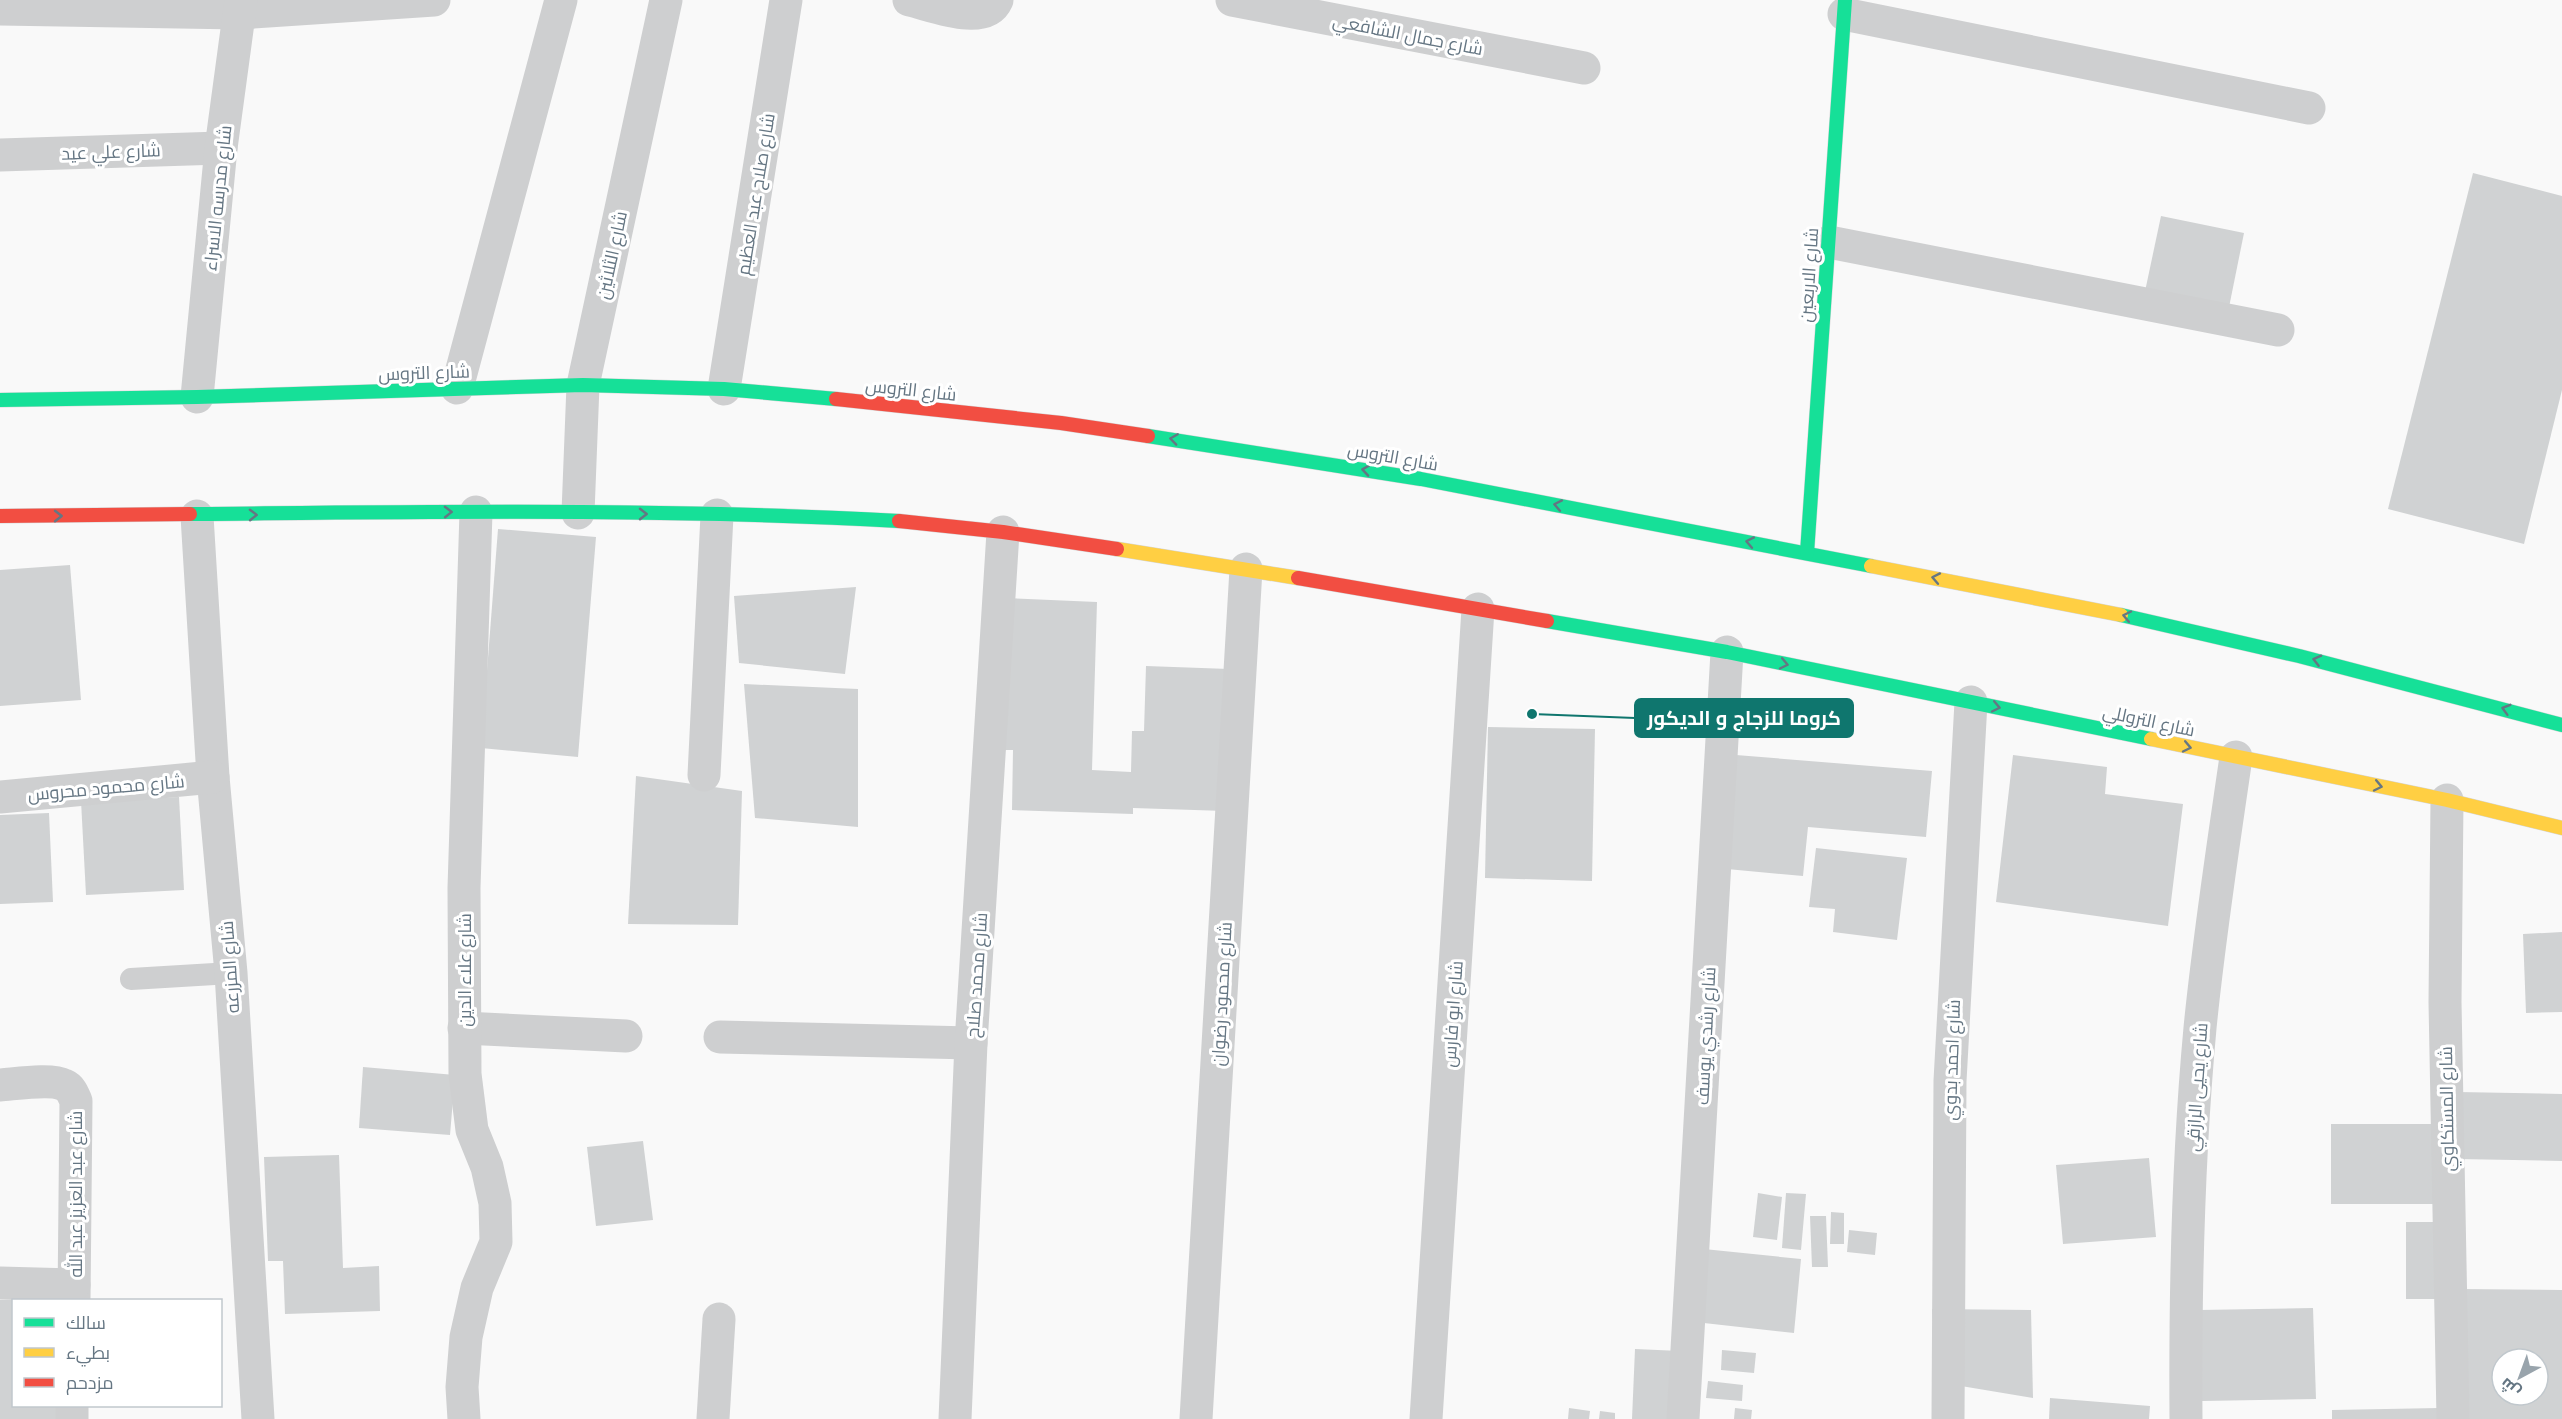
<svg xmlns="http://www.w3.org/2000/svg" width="2562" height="1419" font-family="'Noto Sans',Cairo,sans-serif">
<rect width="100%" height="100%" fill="#f9f9f9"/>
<g fill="#d0d2d3" fill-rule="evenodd">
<polygon points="2473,173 2562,196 2562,390 2524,544 2388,509"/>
<polygon points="2161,216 2244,233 2224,332 2140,315"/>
<polygon points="498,529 596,537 578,757 481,748"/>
<polygon points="70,565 81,700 0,706 0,570"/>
<polygon points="856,587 845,674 739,663 734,596"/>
<polygon points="1004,598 1097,602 1092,770 1131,772 1132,731 1144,731 1146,666 1229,669 1225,811 1133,808 1133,814 1012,810 1013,750 1001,750"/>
<polygon points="744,684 858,689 858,827 755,818"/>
<polygon points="1488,727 1595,729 1592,881 1485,878"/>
<polygon points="1736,755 1932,771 1926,837 1808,827 1803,876 1727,869"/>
<polygon points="2013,755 2107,767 2105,794 2183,804 2168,926 1996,902"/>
<polygon points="636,776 742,791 738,925 628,924"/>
<polygon points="179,797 184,890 86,895 81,801"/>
<polygon points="49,813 53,902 0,904 0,815"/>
<polygon points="1816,848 1907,858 1897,940 1833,932 1835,909 1809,907"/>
<polygon points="2562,932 2562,1012 2526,1013 2523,934"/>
<polygon points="363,1067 455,1075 450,1135 359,1128"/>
<polygon points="2458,1092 2562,1094 2562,1161 2457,1159"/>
<polygon points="2331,1124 2436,1124 2437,1204 2331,1204"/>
<polygon points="643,1141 653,1220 596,1226 587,1147"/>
<polygon points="339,1155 343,1268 379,1266 380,1311 285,1314 283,1261 268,1261 264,1157"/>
<polygon points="2149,1158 2156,1237 2063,1244 2056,1165"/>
<polygon points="1758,1193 1782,1197 1777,1240 1753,1237"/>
<polygon points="1786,1193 1806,1194 1801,1250 1782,1248"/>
<polygon points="1831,1212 1844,1213 1844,1244 1830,1244"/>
<polygon points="1810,1216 1826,1216 1828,1267 1812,1267"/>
<rect x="2406" y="1222" width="33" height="77"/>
<polygon points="1849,1230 1877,1233 1875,1255 1847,1252"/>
<polygon points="1694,1248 1801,1259 1794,1333 1686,1321"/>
<path d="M2458,1289L2562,1290V1419H2457ZM2502,1359H2538V1395H2502Z"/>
<polygon points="0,1300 14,1300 14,1406 63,1406 63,1419 0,1419"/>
<polygon points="2313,1308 2316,1399 2202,1401 2200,1310"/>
<polygon points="1932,1309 2031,1310 2033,1398 1937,1382"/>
<polygon points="1635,1349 1680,1351 1678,1419 1632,1419"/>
<polygon points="1722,1350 1756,1353 1754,1373 1721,1370"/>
<polygon points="1708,1381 1743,1385 1742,1401 1706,1398"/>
<polygon points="2050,1398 2150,1406 2149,1419 2049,1419"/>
<polygon points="1569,1408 1590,1411 1589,1419 1568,1419"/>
<polygon points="1735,1408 1752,1410 1751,1419 1734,1419"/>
<polygon points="2439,1408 2439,1419 2332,1419 2332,1410"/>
<polygon points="1600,1411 1615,1413 1615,1419 1599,1419"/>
</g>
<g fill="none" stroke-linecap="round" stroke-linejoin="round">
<defs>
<g id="fast">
<polyline points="0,400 197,397 583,385 724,389 836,399"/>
<polyline points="1148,436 1421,479 1871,566"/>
<path d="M190,514C426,512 663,508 899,521"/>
<polyline points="1807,553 1845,0"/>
<polyline points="2121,615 2299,656 2562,725"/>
<polyline points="1547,621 1727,652 2151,739"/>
</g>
<g id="slow">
<polyline points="1117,549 1298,578"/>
<polyline points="1871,566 2121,615"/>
<polyline points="2151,739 2447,800 2562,828"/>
</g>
<g id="jam">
<polyline points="836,399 1061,423 1148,436"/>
<polyline points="0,516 190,514"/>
<polyline points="899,521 1003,532 1117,549"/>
<polyline points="1298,578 1547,621"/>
</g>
</defs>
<use href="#fast" stroke="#d5d6d7" stroke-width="15"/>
<use href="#slow" stroke="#d5d6d7" stroke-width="15"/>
<use href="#jam" stroke="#d5d6d7" stroke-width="15"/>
<polyline stroke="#cecfd0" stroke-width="22" points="131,979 231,973"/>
<g stroke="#cecfd0" stroke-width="33">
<path d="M909,0C932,5 985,27 997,0"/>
<polyline points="1232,0 1584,68"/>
<polyline points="0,9 239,13 434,0"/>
<polyline points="1844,14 2309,108"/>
<polyline points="0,155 221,148"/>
<polyline points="1829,242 2278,330"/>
<polyline points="457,388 561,0"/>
<polyline points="724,389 786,0"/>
<polyline points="197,397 221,148 241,0"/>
<polyline points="578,513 583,385 666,0"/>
<polyline points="197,516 213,777 231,973 258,1419"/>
<polyline points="704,775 717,515"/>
<polyline points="0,797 213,777"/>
<polyline points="2447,800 2445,1002 2453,1419"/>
<polyline points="464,1028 626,1036"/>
<polyline points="720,1037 971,1043"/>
<path d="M0,1085C15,1084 51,1078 64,1085C71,1088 73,1094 76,1101L74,1300"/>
<polyline points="0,1283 74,1285"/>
<polyline points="72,1419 72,1406"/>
<polyline points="464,1419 462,1387 466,1337 477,1288 496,1242 495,1203 487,1167 472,1130 465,1074 464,888 476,512"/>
<polyline points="713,1419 719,1319"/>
<polyline points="955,1419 971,1043 1003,532"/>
<polyline points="1196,1419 1246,569"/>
<polyline points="1426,1419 1478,609"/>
<polyline points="1683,1419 1727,652"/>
<polyline points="1948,1419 1950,1081 1971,702"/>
<path d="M2186,1419C2185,1288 2188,1158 2200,1028C2209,937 2223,847 2236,757"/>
</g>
<use href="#fast" stroke="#16e098" stroke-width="14"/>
<use href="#slow" stroke="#ffcf43" stroke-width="14"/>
<use href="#jam" stroke="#f24e42" stroke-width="14"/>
</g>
<defs><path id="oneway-chevron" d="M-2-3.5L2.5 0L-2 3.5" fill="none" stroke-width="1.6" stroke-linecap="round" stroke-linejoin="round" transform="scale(1.5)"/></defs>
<g stroke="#657683">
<use href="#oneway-chevron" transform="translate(1174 439) rotate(-172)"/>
<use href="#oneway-chevron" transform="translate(1366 470) rotate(-171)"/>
<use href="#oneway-chevron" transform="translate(1558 505) rotate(-169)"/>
<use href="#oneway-chevron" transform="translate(448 512) rotate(-1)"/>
<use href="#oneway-chevron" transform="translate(643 514)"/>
<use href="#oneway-chevron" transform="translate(253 515) rotate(-1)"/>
<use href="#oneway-chevron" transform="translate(58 516)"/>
<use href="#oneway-chevron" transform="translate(1750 542) rotate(-169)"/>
<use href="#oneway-chevron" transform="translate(1936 578) rotate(-169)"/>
<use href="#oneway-chevron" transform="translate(2127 616) rotate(-168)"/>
<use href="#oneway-chevron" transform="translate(2317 660) rotate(-166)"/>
<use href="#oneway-chevron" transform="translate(1784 664) rotate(12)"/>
<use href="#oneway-chevron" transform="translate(1996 707) rotate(12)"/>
<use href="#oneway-chevron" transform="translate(2506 709) rotate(-164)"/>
<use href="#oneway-chevron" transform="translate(2187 747) rotate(12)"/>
<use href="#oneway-chevron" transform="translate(2378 786) rotate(12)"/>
</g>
<g text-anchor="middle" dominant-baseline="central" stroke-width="6" stroke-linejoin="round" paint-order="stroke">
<g font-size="18" fill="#657683" stroke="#fff">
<text transform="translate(1408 34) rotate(11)">شارع جمال الشافعي</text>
<text transform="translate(111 151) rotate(-2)">شارع علي عيد</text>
<text transform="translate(755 194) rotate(-81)">شارع صلاح عبد العظيم</text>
<text transform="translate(217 198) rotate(-84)">شارع مدرسه الاسراء</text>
<text transform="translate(611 255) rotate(-78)">شارع الثلاثين</text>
<text transform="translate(1808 275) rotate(-86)">شارع الاربعين</text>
<text transform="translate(424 372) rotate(-2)">شارع التروس</text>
<text transform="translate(911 389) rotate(6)">شارع التروس</text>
<text transform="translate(1393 456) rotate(10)">شارع التروس</text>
<text transform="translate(2149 720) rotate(12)">شارع التروللي</text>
<text transform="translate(106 787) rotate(-5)">شارع محمود محروس</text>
<text transform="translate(229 967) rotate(-94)">شارع المزرعه</text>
<text transform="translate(464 970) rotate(-90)">شارع علاء الدين</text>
<text transform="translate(976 975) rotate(-86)">شارع محمد صلاح</text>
<text transform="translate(1221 994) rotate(-87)">شارع محمود رضوان</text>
<text transform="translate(1452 1014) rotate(-86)">شارع ابو فارس</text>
<text transform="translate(1705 1036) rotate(-87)">شارع رشدي يوسف</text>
<text transform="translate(1951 1060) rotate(-88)">شارع احمد بدوي</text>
<text transform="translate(2196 1087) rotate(-86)">شارع يحيى الرازقي</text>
<text transform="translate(2446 1109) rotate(-91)">شارع المستكاوي</text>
<text transform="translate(75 1194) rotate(-90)">شارع عبد العزيز عبد الله</text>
</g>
</g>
<path fill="none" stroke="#0f766e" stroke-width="2" d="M1532 714L1635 718"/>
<circle fill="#0f766e" stroke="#fff" stroke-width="2" cx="1532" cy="714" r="6"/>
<rect fill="#0f766e" stroke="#0f766e" stroke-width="2" x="1635" y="699" width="218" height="38" rx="6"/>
<g font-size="20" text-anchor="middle" font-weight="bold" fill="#fff">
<text x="1744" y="725">كروما للزجاج و الديكور</text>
</g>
<rect x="12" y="1299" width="210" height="108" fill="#ffffff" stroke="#c1c8cd" stroke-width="1.5"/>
<rect x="24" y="1318" width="30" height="9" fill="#16e098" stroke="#c1c8cd" stroke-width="1.5"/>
<text x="66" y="1329" font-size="18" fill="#657683">سالك</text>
<rect x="24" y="1348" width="30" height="9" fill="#ffcf43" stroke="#c1c8cd" stroke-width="1.5"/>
<text x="66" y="1359" font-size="18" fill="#657683">بطيء</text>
<rect x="24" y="1378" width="30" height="9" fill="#f24e42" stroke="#c1c8cd" stroke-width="1.5"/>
<text x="66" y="1389" font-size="18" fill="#657683">مزدحم</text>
<g transform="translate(2520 1377) rotate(221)"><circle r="28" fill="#ffffff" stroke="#c1c8cd" stroke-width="1.5"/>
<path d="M0-4.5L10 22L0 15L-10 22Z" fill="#99a4ac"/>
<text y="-9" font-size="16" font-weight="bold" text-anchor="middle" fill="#657683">ش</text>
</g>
</svg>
